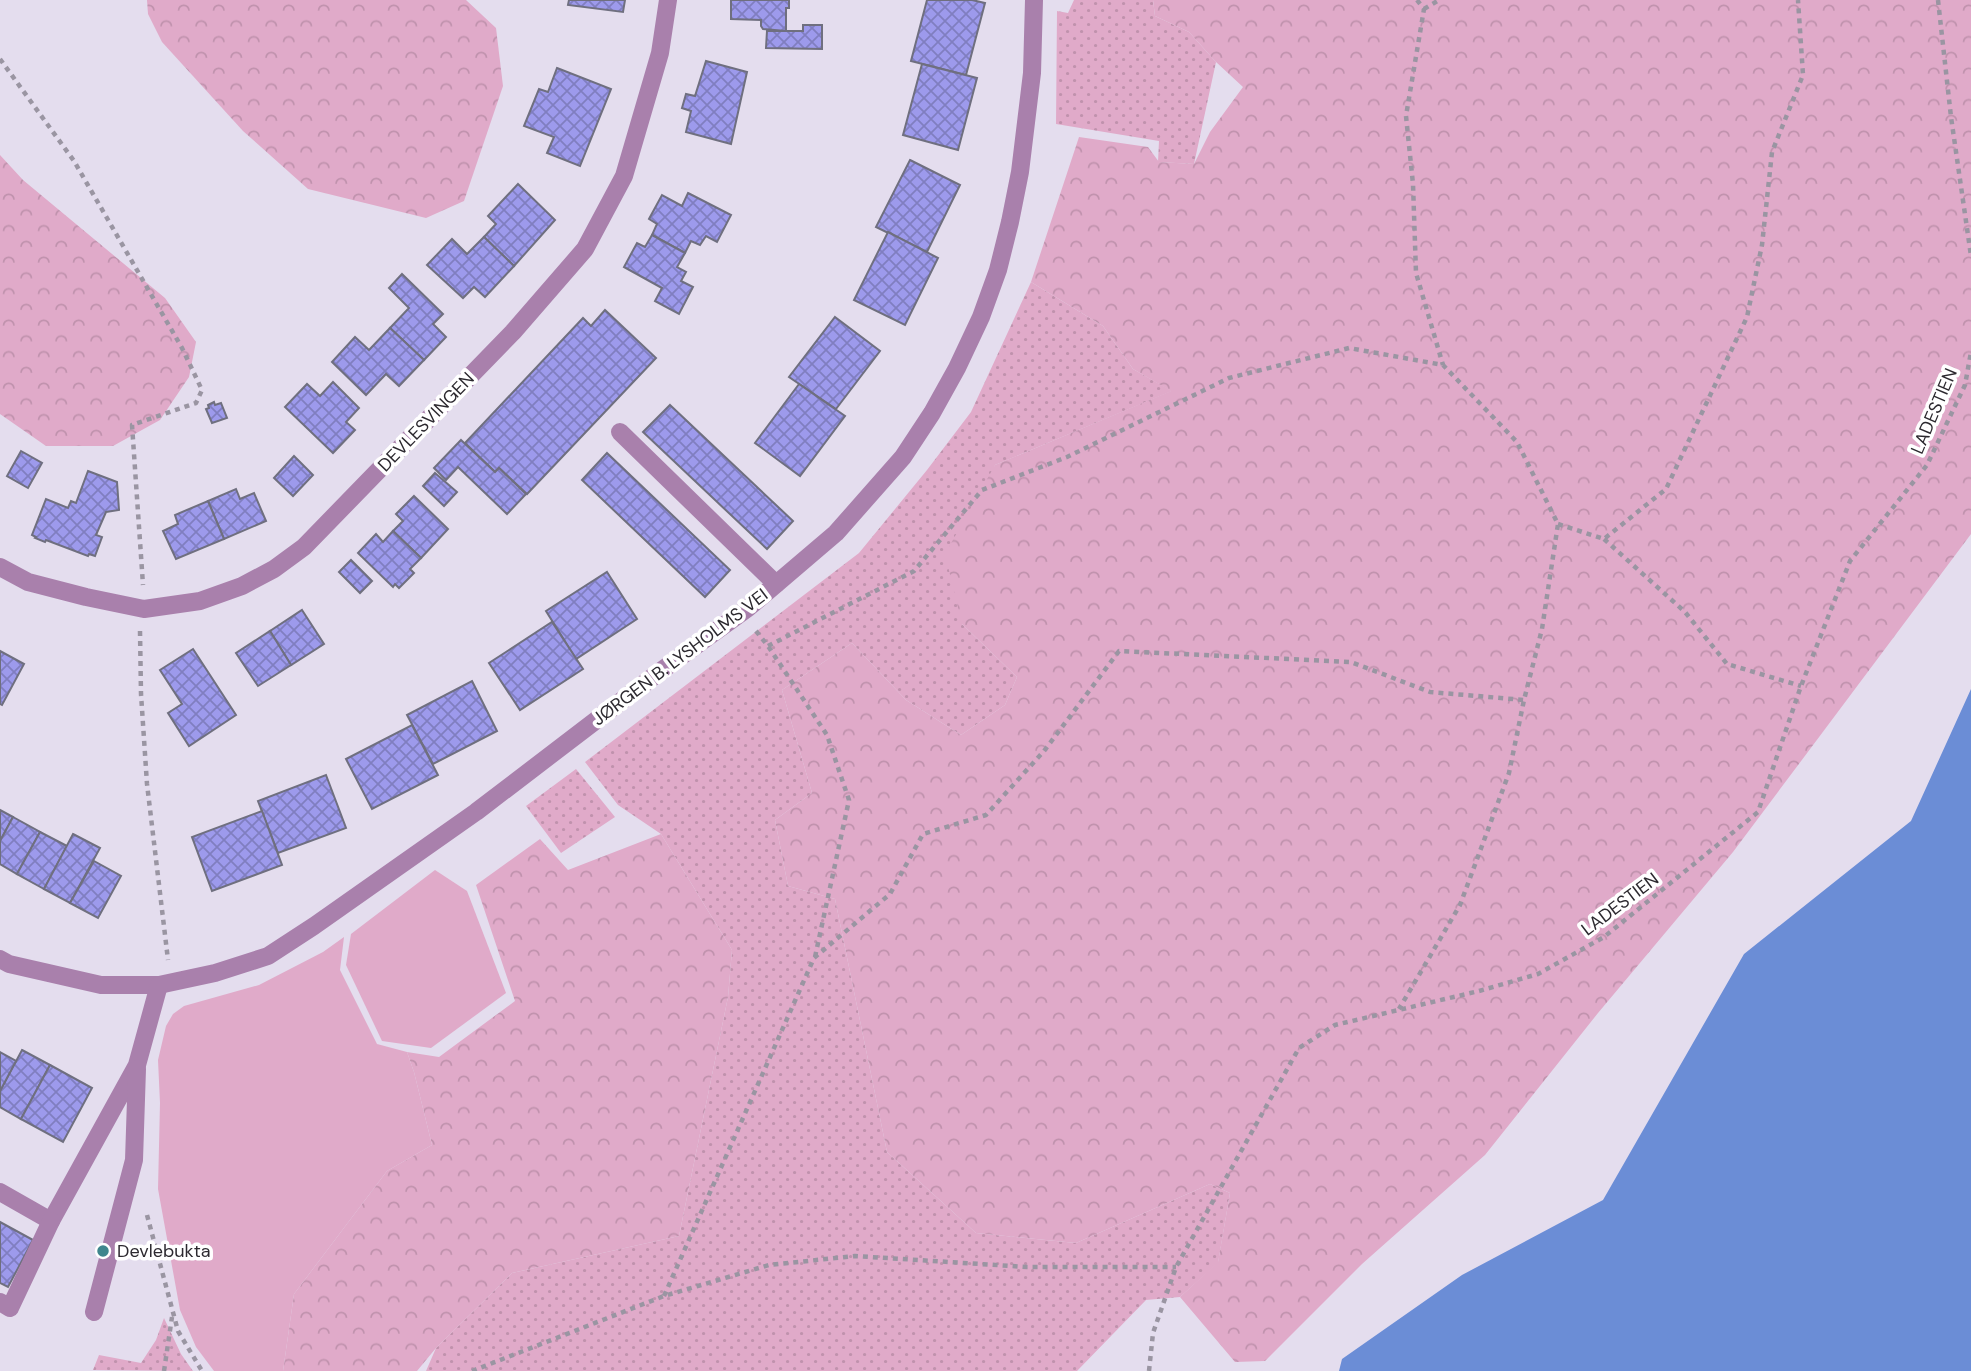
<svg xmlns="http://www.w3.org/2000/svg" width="1971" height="1371" font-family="'DM Sans',sans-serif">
<defs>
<pattern id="grass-dots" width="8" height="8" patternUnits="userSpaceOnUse" patternTransform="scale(1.75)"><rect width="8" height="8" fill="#e0aac9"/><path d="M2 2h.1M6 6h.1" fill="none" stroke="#c092ad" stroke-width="1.8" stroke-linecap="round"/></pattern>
<pattern id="forest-crowns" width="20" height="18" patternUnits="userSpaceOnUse" patternTransform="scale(1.75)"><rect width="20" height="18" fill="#e0aac9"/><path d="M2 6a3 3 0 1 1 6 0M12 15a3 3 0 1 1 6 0" fill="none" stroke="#c092ad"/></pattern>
<pattern id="building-cross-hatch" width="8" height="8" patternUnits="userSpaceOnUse" patternTransform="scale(1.75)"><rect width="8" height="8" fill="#9d9aec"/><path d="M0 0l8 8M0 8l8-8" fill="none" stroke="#807ec0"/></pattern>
</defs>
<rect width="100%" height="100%" fill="#e4ddee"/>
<g fill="url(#grass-dots)">
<polygon points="1074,0 1153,0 1155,16 1189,32 1216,62 1194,164 1158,162 1159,141 1056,124 1057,11 1068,13"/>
<polygon points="1031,282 1103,326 1133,369 1172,391 995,465 962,624 1017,677 1005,705 961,735 906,700 852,643 782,690 812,793 775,820 788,886 835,899 887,1152 976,1233 1076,1243 1210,1184 1230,1193 1218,1263 1180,1297 1146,1300 1077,1371 426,1371 436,1348 512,1273 679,1236 728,997 732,950 661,834 618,805 585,762 859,553 927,470 971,412"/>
<polygon points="576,769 615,817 561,853 526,806"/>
<polygon points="164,1318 181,1354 193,1371 93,1370 99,1355 141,1363 156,1340"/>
</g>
<g fill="url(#forest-crowns)">
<polygon points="147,0 466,0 496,28 503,86 464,201 426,218 308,189 243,131 162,42 148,14"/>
<polygon points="1153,0 1971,0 1971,534 1733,852 1598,1013 1485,1155 1362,1264 1265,1361 1235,1362 1180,1297 1218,1262 1230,1193 1210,1184 1076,1243 976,1233 887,1152 835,899 788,886 775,820 812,793 782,690 852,643 906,700 961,735 1005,705 1017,677 962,624 945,554 995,465 1171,391 1133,369 1103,326 1031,282 1079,137 1148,147 1159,162 1194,164 1210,132 1243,87 1216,62 1189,32 1155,16"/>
<polygon points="0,155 23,180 165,298 196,342 189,377 160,420 113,446 46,446 0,414"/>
<polygon points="661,834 732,950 728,997 679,1236 512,1273 436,1348 417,1371 283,1371 294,1294 387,1171 432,1145 414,1072 407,1052 439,1057 515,1001 476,885 540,839 568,870"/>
</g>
<g fill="#e0aac9">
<polygon points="435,870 467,891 506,993 431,1048 382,1041 346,965 351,934"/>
<polygon points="344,937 340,970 377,1044 407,1052 414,1072 432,1145 387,1171 294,1294 283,1371 214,1371 196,1347 180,1310 158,1189 160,1103 158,1060 166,1026 173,1014 184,1006 259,985 323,952"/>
</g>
<polygon fill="#6b8dd6" points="1971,689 1971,1371 1339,1371 1342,1359 1462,1275 1603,1200 1744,954 1911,821"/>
<g fill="url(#building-cross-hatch)" stroke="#6f6f7f" stroke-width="2">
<polygon points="569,0 625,0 623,12 568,5"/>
<polygon points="731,0 789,0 789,8 786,8 786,31 763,29 761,26 761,20 731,19"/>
<polygon points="927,0 972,0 985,3 966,75 911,61"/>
<polygon points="803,25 822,25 822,49 766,48 767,31 803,31"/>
<polygon points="706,61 747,72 731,144 686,132 691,111 682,108 686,94 695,96"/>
<polygon points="922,64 977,78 958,150 903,135"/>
<polygon points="557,68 611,89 580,166 547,153 554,137 524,126 539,89 548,92"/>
<polygon points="910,160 960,185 927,252 876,227"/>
<polygon points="518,184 555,220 514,266 484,237 496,224 488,216"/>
<polygon points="688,193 731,215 717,242 706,236 700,245 691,241 685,253 652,235 657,224 649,219 662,195 682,206"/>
<polygon points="888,232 938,258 905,325 854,300"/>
<polygon points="652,235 685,253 677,267 686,272 681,281 693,287 679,314 655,301 662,288 624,267 637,243 645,247"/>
<polygon points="484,237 514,266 485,297 474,287 463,298 427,265 452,239 467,254"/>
<polygon points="402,274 443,314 433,324 446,337 424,360 390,328 409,308 389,288"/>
<polygon points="605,310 656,358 527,494 499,468 495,472 465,443 583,318 591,326"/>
<polygon points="835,317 880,351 836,409 789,377"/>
<polygon points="390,328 424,360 399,386 386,374 366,395 332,362 355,337 369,350"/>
<polygon points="333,382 359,408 346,422 355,430 333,453 285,407 307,384 320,396"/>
<polygon points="799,384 845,416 800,476 755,443"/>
<polygon points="214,402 215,405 221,403 227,418 212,423 206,409 209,408 208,405"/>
<polygon points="670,405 793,521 767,549 643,432"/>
<polygon points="461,440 495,472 499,468 526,494 507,514 458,467 446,480 434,468"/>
<polygon points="21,451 42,463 28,488 7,476"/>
<polygon points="607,453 730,570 705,597 582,480"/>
<polygon points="294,456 313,475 293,496 274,478"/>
<polygon points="88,471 117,482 119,510 106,512 96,535 102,537 95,556 89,554 88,556 46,540 45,542 35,538 36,537 32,535 46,499 68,508 71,501 76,503"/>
<polygon points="435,473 457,492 444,506 423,486"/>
<polygon points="236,489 240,499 254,493 266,521 224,539 208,501"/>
<polygon points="414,496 448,529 421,558 393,531 403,521 396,514"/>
<polygon points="208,501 224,539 176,559 163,531 178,524 175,515"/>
<polygon points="393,531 421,558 410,569 414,573 399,588 395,584 393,587 358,553 376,534 383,542"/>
<polygon points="351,560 372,581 360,593 339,572"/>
<polygon points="607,572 637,619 576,659 546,611"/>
<polygon points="302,610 324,644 291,665 270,631"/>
<polygon points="552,622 583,669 520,710 489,663"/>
<polygon points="270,631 291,665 258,686 236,653"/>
<polygon points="193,649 236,715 189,746 168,713 182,704 160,670"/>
<polygon points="0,651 24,664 2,705 0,704"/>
<polygon points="472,681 497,731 433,764 407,715"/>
<polygon points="412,725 438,775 372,809 346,759"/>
<polygon points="326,775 346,828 278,853 258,801"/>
<polygon points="0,810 13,817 0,841"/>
<polygon points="262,811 282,865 212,891 192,837"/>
<polygon points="13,817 40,832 17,874 0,864 0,841"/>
<polygon points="40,832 67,846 44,889 17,874"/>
<polygon points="73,834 100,848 70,903 44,889"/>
<polygon points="94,861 121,876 98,918 70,903"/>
<polygon points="22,1050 50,1065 21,1119 0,1107 0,1091"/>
<polygon points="0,1052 16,1061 0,1091"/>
<polygon points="50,1065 92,1088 63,1142 21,1119"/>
<polygon points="0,1222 33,1240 8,1287 0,1283"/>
</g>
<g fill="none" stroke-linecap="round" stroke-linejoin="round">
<g stroke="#9a95a2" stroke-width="4.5" stroke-dasharray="5 5" stroke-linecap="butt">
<polyline points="1417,0 1424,9 1406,116 1413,184 1416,273 1443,365"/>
<polyline points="1938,0 1951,117 1971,256"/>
<polyline points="1424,9 1439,0"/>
<polyline points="0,59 74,161 182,348 202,390 196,403 132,425 143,585"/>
<polyline points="1558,524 1604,539 1666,489 1747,317 1762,245 1772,152 1803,75 1798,0"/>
<polyline points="1604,539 1685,612 1727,664 1801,686"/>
<polyline points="140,631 141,694 147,784 168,960"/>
<polyline points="756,631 768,646 827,735 849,800 815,957"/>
<polyline points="768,646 914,571 982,490 1067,457 1229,378 1349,348 1443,365 1517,442 1558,524 1542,629 1524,700 1509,773 1460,905 1399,1009"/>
<polyline points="147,1215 178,1331 202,1371"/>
<polyline points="664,1296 814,958 890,894 923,834 986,815 1044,751 1119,651 1351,662 1430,692 1524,700"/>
<polyline points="164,1371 172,1317"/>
<polyline points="472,1371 664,1296 769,1265 855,1256 1027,1267 1176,1267"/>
<polyline points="1149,1371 1153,1333 1176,1267 1299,1048 1335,1025 1479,991 1538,974 1604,937 1758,812 1801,686 1850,561 1927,465 1965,385 1971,352"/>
</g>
<g stroke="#a980ac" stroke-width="18">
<polyline points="620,432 776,584"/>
<polyline points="0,567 28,582 86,597 144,609 200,601 242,586 274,569 304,547 513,332 585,249 624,176 660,53 668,0"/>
<polyline points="0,959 9,964 101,985 159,985 215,973 268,956 314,926 476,812 658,673 748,608 836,533 903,457 932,413 957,368 981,317 998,270 1010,222 1020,172 1032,73 1034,0"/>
<polyline points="0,1192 51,1221 137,1065 159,985"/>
<polyline points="0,1302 10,1308 51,1221"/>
<polyline points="94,1312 134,1160 137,1069"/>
</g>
</g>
<circle fill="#3e868d" stroke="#fff" stroke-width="2.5" cx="103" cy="1251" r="7"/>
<g text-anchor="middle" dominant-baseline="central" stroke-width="7" stroke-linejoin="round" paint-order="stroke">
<g font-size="18" fill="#2c292f" stroke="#fff">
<text transform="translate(1934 411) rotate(-67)">LADESTIEN</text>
<text transform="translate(426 422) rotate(-46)">DEVLESVINGEN</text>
<text transform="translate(680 657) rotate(-37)">JØRGEN B. LYSHOLMS VEI</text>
<text transform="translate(1620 904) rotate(-37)">LADESTIEN</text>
</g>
<g font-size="18" fill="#2c292f" stroke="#fff" text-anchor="start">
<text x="117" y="1251">Devlebukta</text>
</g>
</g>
</svg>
